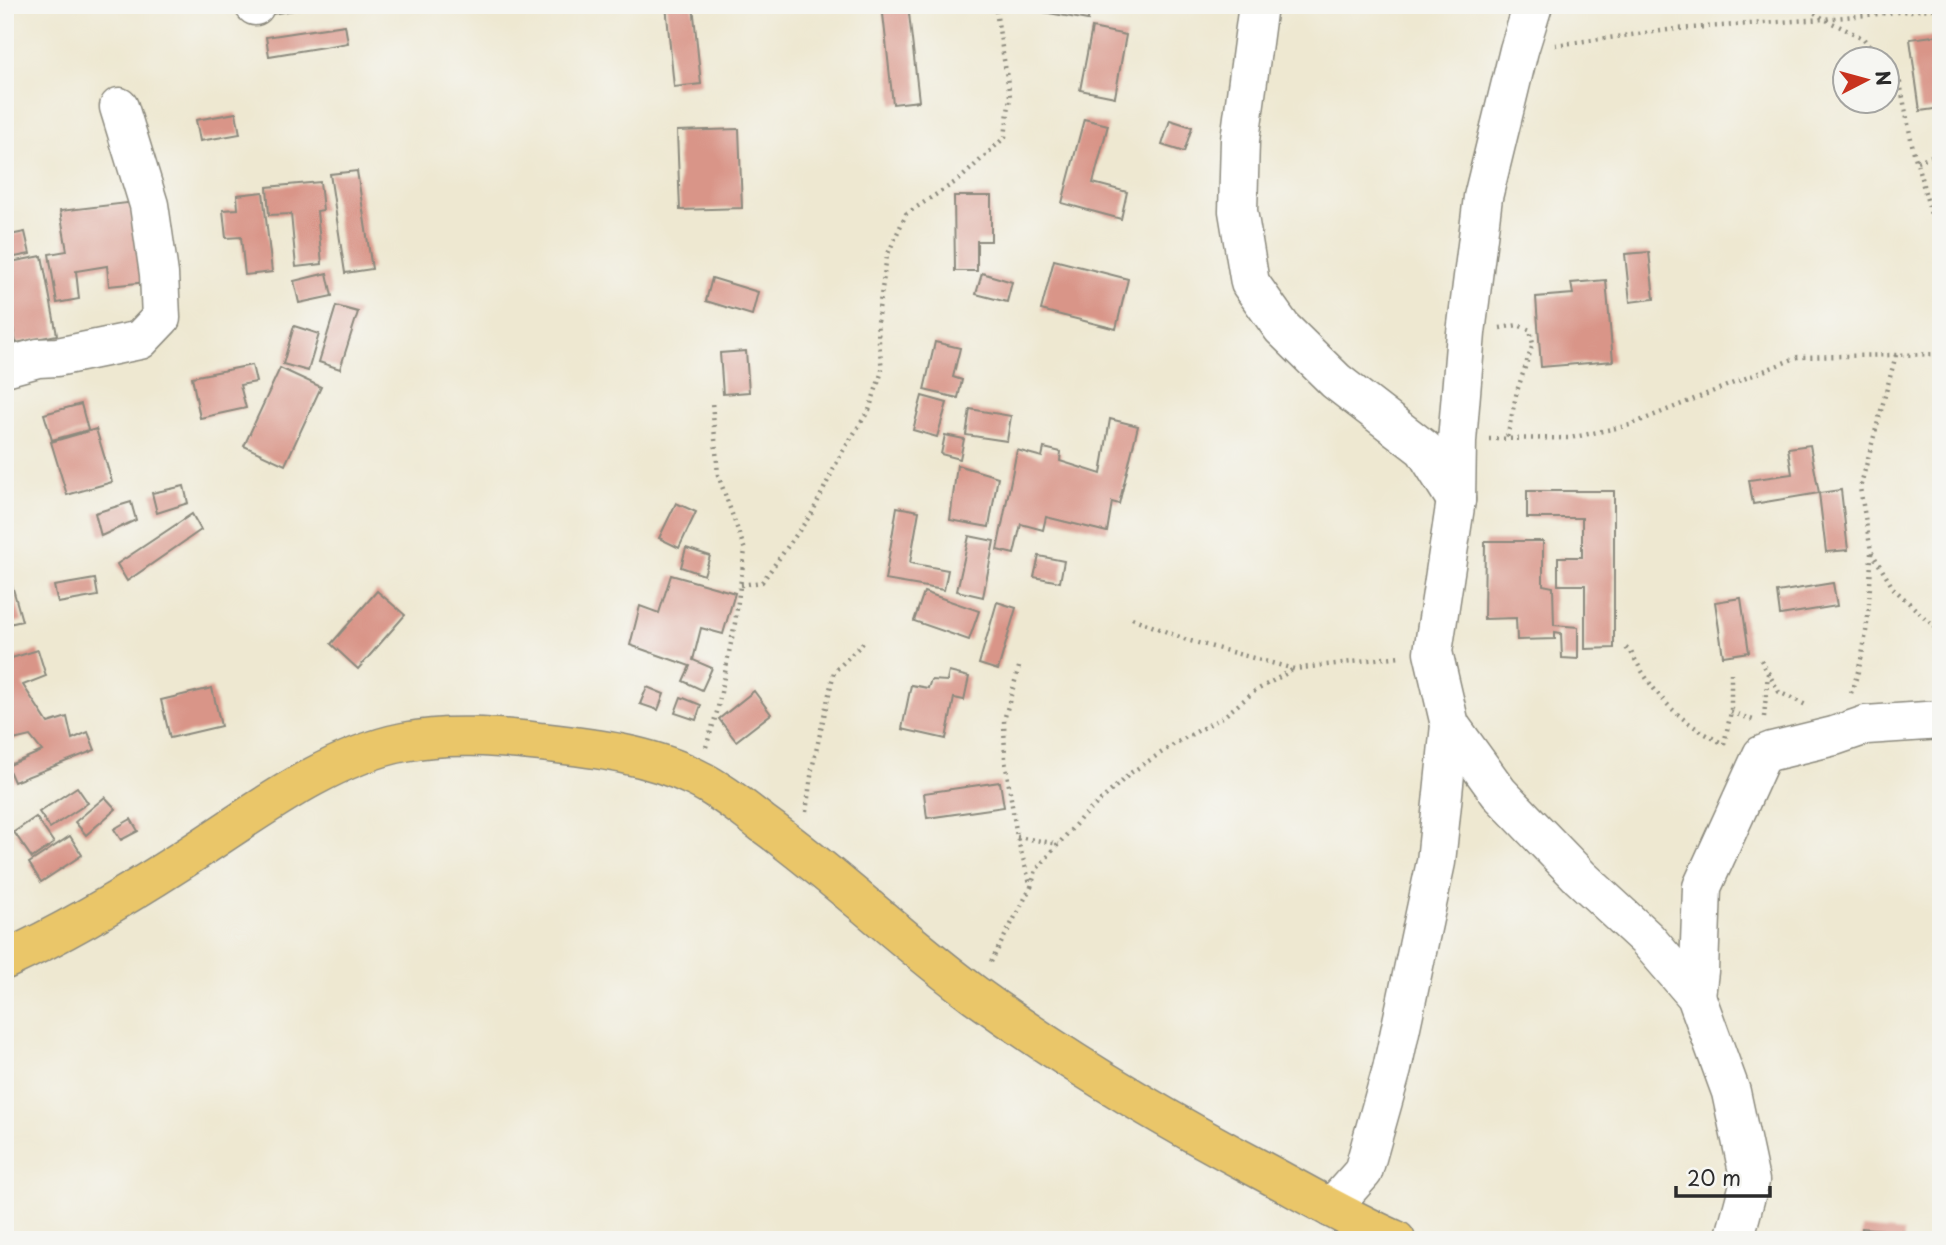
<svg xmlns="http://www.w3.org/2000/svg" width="1946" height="1245" font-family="'Playpen Sans',sans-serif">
<rect width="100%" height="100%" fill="#f6f6f2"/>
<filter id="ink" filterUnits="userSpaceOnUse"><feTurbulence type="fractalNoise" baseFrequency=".0143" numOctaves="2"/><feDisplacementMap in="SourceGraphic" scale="14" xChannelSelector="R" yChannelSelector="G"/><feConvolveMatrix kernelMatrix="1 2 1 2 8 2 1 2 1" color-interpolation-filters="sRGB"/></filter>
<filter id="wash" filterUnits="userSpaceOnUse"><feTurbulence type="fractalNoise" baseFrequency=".00686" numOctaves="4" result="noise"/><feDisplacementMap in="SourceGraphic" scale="28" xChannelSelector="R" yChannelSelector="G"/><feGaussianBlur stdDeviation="1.57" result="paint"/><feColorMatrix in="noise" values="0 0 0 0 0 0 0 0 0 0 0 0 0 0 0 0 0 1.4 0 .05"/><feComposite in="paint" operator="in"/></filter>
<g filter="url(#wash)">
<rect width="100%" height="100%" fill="#eee8d1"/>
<g id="blocks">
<g fill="#d99588">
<polygon points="263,5 305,5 305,8 266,15"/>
<polygon points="666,5 693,5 701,84 674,87"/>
<polygon points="882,5 908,5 919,101 893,104"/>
<polygon points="1045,5 1090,5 1088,20 1043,12"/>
<polygon points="345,25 348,43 269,56 266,37"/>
<polygon points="1092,28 1126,35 1115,97 1080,90"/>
<polygon points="1941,35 1941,108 1920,111 1910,39"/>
<polygon points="236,113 240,134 200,141 196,120"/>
<polygon points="1084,119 1108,125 1093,183 1127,192 1121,219 1062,203"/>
<polygon points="1170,120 1192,127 1184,152 1162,145"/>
<polygon points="739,129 742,208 680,210 677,131"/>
<polygon points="357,171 372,269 345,273 330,174"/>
<polygon points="320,182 323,210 317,211 322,264 296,267 291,214 269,215 267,187"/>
<polygon points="263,192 272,272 245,275 241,237 226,238 223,210 238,209 237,195"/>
<polygon points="954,196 991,196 991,241 977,241 977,271 955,271"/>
<polygon points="135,202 147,282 109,286 107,266 76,271 79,299 57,303 49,254 67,251 60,211"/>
<polygon points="25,232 30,254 5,259 5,236"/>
<polygon points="1649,252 1654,299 1630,302 1625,254"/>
<polygon points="42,256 57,335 16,343 5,286 5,263"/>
<polygon points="1054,260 1128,279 1116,329 1041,310"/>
<polygon points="327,273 332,296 299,303 294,281"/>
<polygon points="982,273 1012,282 1007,302 976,294"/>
<polygon points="712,278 758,292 752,315 706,301"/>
<polygon points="1606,280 1613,361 1541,367 1536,297 1573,294 1571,283"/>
<polygon points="336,306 358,312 340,369 319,362"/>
<polygon points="294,326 319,334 308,371 283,364"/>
<polygon points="935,342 960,348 953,377 962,380 958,398 924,390"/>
<polygon points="746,351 749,392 723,394 720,353"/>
<polygon points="252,365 256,382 240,385 246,408 200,418 192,377"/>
<polygon points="280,368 321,387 285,465 244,446"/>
<polygon points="922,396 947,403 937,437 913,430"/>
<polygon points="81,404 88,430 52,440 44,414"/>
<polygon points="970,409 1011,416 1007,441 966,435"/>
<polygon points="1110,419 1138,426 1119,504 1112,502 1107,532 1046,517 1043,530 1021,524 1014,554 997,550 1017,450 1042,457 1044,448 1061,452 1060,461 1101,474"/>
<polygon points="96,429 112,482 67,495 51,442"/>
<polygon points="945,435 964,439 960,459 941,454"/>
<polygon points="1810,445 1819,493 1753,504 1749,480 1792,474 1788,448"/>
<polygon points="957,465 998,477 989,527 950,520"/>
<polygon points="184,486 188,503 157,513 152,493"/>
<polygon points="1841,490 1848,550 1826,552 1819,493"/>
<polygon points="1527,491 1614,491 1614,648 1585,649 1585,585 1558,585 1558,557 1582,557 1582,518 1527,518"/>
<polygon points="131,502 136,520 101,536 95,513"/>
<polygon points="676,503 696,512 679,548 659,538"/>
<polygon points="897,507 919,511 910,563 948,570 944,590 885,580"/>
<polygon points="192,514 201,530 127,581 117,564"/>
<polygon points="969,536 994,541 983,597 957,591"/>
<polygon points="1485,541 1543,541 1543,585 1553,587 1554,625 1578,627 1578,659 1562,658 1561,633 1555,632 1555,639 1517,640 1516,618 1484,619"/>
<polygon points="686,548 710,556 704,575 681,567"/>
<polygon points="1039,556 1064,561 1060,582 1034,577"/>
<polygon points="671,575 735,593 723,634 701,628 693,660 712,668 702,690 683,681 690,666 630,645 640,606 659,613"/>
<polygon points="95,579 98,596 58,603 54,586"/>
<polygon points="1833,583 1837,606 1780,615 1777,592"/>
<polygon points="12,585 22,621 9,624 5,611 5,587"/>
<polygon points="377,591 405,615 358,669 331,644"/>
<polygon points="924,592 979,611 969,640 914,621"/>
<polygon points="1741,598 1749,652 1723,656 1715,602"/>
<polygon points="997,602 1016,608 998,670 979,664"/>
<polygon points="38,650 46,676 23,685 48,723 67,717 72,739 88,732 95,750 14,782 7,766 42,751 30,736 5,742 5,660"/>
<polygon points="949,672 969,677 964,700 954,698 946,739 902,729 911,685 928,688 931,680 947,681"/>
<polygon points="647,687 664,694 658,710 640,704"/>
<polygon points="212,688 221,726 170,738 161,700"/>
<polygon points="754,691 771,714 736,741 719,719"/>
<polygon points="681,697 701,705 696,720 675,713"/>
<polygon points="1000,782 1004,807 927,818 924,793"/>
<polygon points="77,787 88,803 50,828 39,812"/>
<polygon points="105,797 116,809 86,835 75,822"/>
<polygon points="36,817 54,843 32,858 14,832"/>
<polygon points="131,819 138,831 121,840 114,829"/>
<polygon points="70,836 82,855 41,882 29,863"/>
<polygon points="1862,1228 1904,1232 1904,1240 1861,1240"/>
</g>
</g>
</g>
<g filter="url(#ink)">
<use href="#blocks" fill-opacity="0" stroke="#8c8a7e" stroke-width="2"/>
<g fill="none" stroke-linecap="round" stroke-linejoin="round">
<defs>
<g id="minor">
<polyline points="254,5 255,6"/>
<polyline points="1258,5 1240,140 1238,211 1250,283 1282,328 1336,381 1424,449 1456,500"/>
<polyline points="5,367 38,358 57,357 140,340 161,318 159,274 149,205 119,107"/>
<polyline points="1450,725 1499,793 1580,877 1647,939 1696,996 1731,1092 1750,1181 1734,1240"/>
<polyline points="1696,996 1699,971 1702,887 1762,755 1772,751 1834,736 1866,725 1941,720"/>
<polyline points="1331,1208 1363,1172 1392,1069 1436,862 1450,725 1433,652 1456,500 1457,441 1466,333 1483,197 1519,50 1533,5"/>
</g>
<path id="major" d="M5,960C66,932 123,898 179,862C249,818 323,758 404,742C448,733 497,737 540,742C593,748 648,754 696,778C719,789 741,807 762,823C836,876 901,940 974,994C1065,1060 1162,1118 1261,1170C1306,1194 1350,1220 1396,1240"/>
</defs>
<use href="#minor" stroke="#8c8a7e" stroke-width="41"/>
<use href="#major" stroke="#8c8a7e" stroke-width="41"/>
<g stroke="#8c8a7e" stroke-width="4.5" stroke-dasharray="2 5" stroke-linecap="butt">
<polyline points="1803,5 1824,19 1863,38 1881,60"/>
<polyline points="1555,45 1676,29 1824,19 1941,8"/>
<polyline points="1886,66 1900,83 1913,149 1934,225 1941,231"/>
<polyline points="1917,161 1941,153"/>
<polyline points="1500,328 1518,325 1530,330 1533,344 1517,391 1507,438"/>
<polyline points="1896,355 1860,488 1871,551 1893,588 1941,633"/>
<polyline points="1489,439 1570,438 1630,425 1798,357 1941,354"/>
<polyline points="741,585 762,582 812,513 841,454 869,410 882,371 877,322 887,256 906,214 960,179 1005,137 1010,96 995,5"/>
<polyline points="1132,618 1187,640 1294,669 1401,656"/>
<path d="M1626,648L1631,652C1655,697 1678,721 1724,744"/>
<polyline points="1761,660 1779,692 1808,706"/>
<path d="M1851,693C1868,648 1870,600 1871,553"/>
<polyline points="1731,712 1753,720"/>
<polyline points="1764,717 1768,673"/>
<polyline points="1724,744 1731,712 1731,673"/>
<polyline points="706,747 717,712 735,623 745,550 718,475 712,402"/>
<polyline points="806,812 812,769 834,672 865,641"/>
<polyline points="1017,837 1059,844"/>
<polyline points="1031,887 1036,870 1081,818 1132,772 1176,743 1223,717 1255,691 1294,669"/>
<polyline points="991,962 1031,887 1017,837 1005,760 1004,720 1019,667"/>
</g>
<use href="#minor" stroke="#fff" stroke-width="38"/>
<use href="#major" stroke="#eac669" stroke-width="38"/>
</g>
</g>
<rect width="1946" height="1245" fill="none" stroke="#f6f6f2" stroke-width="28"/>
<g transform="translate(1866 80) rotate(84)"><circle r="33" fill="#f6f6f2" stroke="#a5a5a2" stroke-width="2"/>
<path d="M0-5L12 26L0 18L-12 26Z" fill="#c8321e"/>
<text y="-10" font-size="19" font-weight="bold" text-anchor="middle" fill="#2b2b2b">N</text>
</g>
<path d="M1676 1186v10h94v-10" fill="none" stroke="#2b2b2b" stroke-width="3.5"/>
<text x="1687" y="1186" font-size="21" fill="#2b2b2b" stroke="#f6f6f2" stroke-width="5" paint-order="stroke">20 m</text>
</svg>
